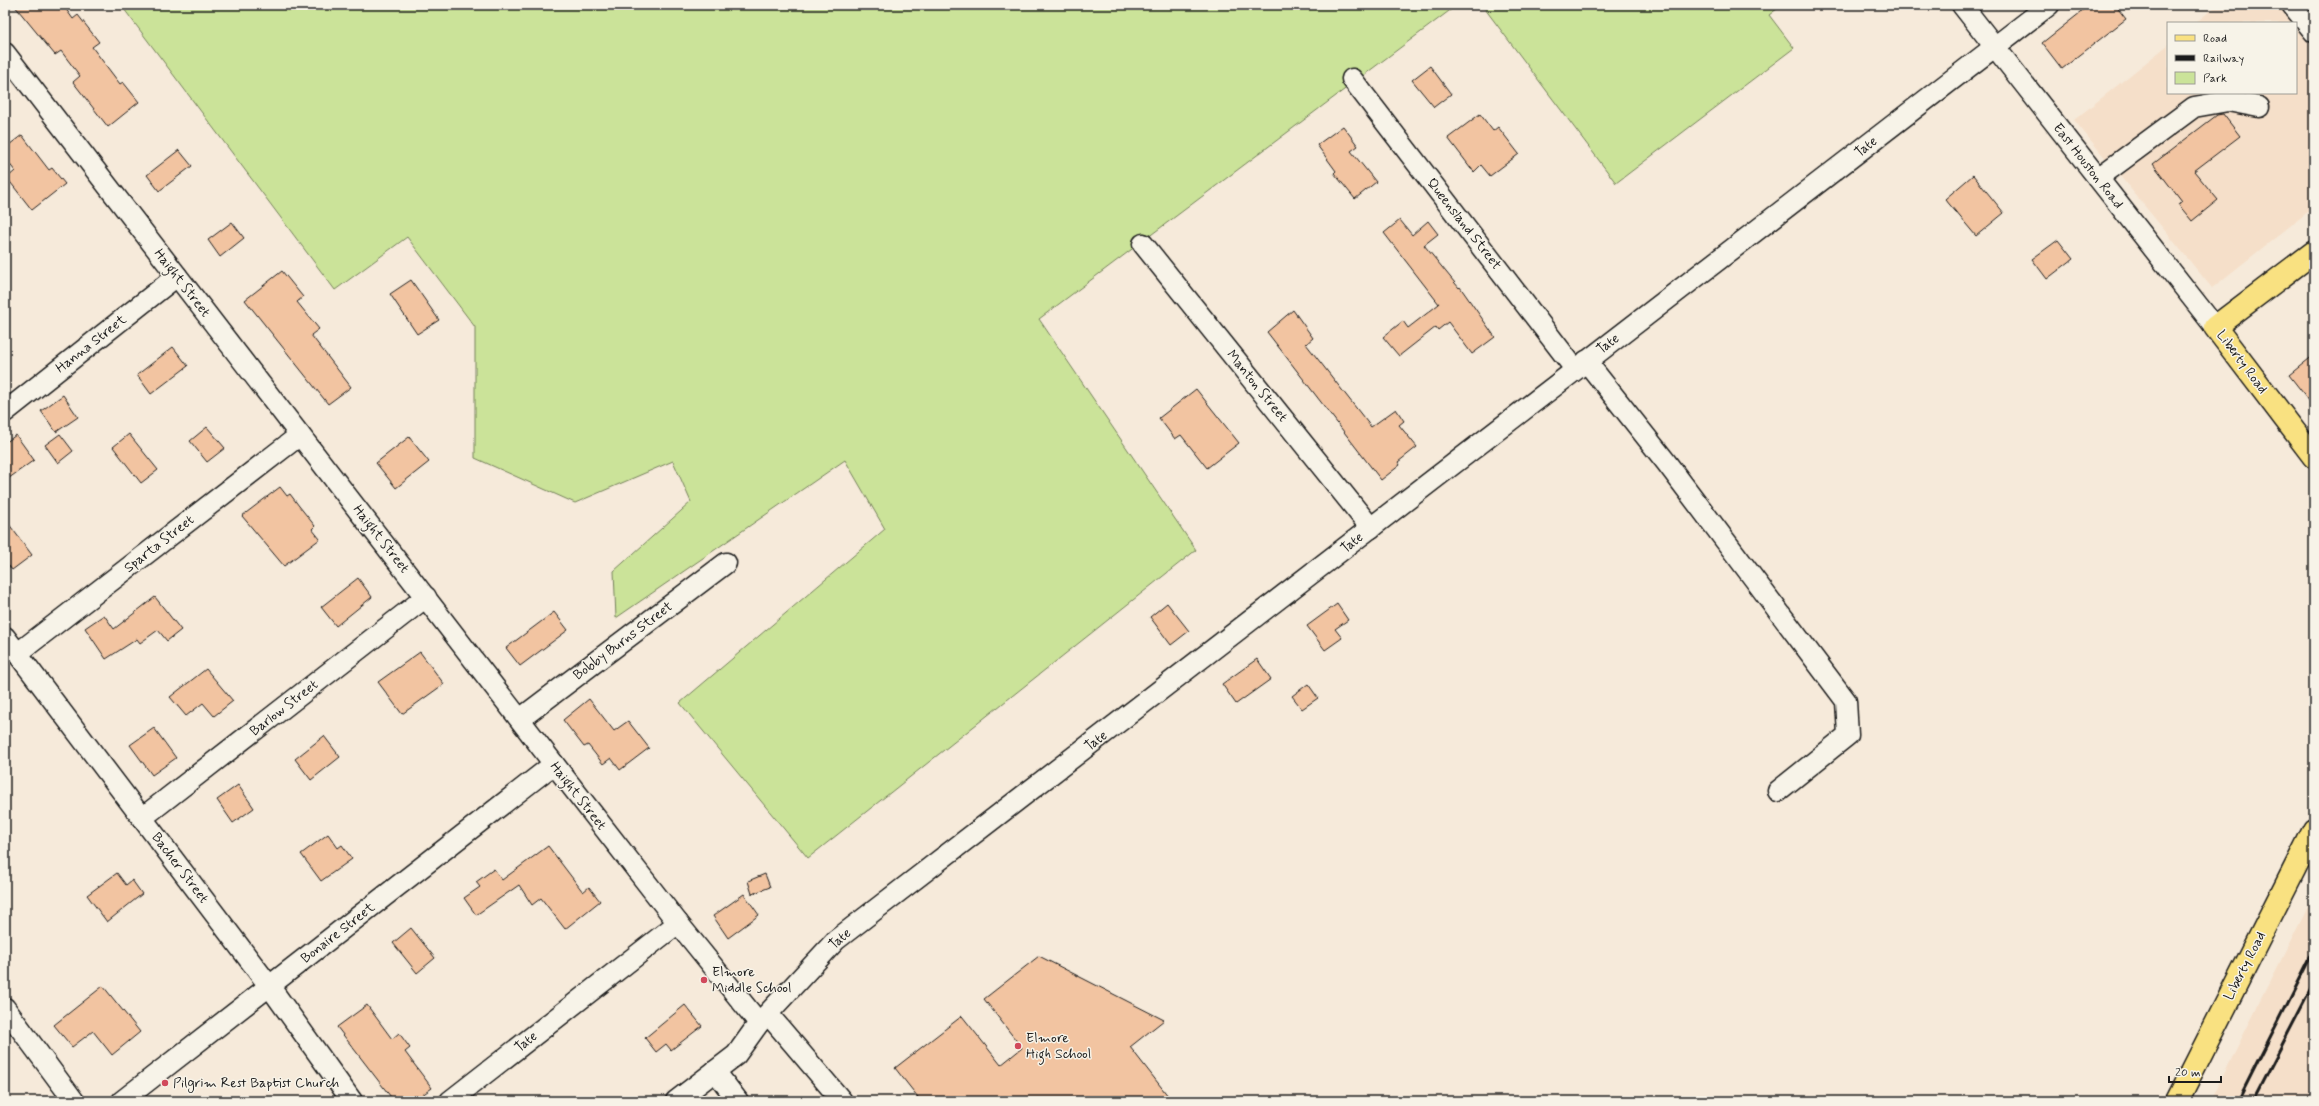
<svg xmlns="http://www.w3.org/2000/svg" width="2319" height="1106" font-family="Mynerve,sans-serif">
<rect width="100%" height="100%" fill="#f6eada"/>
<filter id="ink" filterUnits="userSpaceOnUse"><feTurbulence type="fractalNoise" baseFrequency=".025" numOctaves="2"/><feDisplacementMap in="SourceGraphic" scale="8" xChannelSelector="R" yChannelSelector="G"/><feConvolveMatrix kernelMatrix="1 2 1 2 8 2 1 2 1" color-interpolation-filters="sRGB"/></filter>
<g filter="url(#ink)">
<g fill="#f5dfc9">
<polygon points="2218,5 2314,5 2314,207 2212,288 2074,120 2168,45 2168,93 2296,93 2296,23 2195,23"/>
<polygon points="2314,895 2314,1101 2210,1101"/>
</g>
<g fill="#cbe399" stroke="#74805a">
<polygon points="121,5 1457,5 1039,319 1196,550 808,858 680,703 885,529 845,460 616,618 614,571 691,502 673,461 575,503 475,458 475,327 407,237 335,290"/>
<polygon points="1482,5 1782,5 1769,15 1794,48 1616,183"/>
</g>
<g fill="#f2c4a1" stroke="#1c1c1c">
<polygon points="14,5 63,5 73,19 78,15 99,42 92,47 120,84 123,82 139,102 108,127 73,82 80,76 61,51 55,55"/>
<polygon points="2090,5 2115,5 2126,19 2062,69 2042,43"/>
<polygon points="1430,66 1451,94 1434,107 1412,80"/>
<polygon points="1480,114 1493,131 1498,127 1519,154 1490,176 1481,165 1474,172 1448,138"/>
<polygon points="2223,114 2240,136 2194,171 2218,200 2192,221 2178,204 2182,202 2153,164 2217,115"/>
<polygon points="1343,126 1358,146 1351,151 1376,182 1355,199 1334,173 1336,171 1317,145"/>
<polygon points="22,135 49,170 52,168 65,184 32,210 7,178 15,171 5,158 5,148"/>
<polygon points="179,150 192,166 159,191 147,175"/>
<polygon points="1973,175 2004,213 1976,236 1945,199"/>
<polygon points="1400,220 1412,235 1428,221 1438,234 1424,245 1459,288 1460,287 1495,337 1472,354 1448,322 1438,330 1436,327 1399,356 1383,337 1403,321 1408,328 1439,304 1384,233"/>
<polygon points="232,222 244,238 220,257 208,240"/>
<polygon points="2058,240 2073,259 2047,279 2032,259"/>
<polygon points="282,271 303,297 297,302 319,329 311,335 351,387 328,404 245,300"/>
<polygon points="411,280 439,320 417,334 390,294"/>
<polygon points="1293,310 1313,338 1306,344 1371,427 1396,409 1404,421 1399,425 1417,447 1398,462 1400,465 1381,480 1267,332"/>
<polygon points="173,347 188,366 151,394 137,375"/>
<polygon points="2314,355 2314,407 2289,375"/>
<polygon points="1196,389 1239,443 1207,468 1181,435 1175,439 1159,418"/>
<polygon points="63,395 78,417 56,432 41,411"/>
<polygon points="207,427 225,448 207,462 190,441"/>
<polygon points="60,434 73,451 58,463 45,445"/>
<polygon points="129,434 158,470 141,483 113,447"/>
<polygon points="16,435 34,460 5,481 5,443"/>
<polygon points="409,437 429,462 396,488 376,463"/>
<polygon points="280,487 287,496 290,494 299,506 315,526 312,529 320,539 284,566 242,516"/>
<polygon points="5,519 32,555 12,570 5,561"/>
<polygon points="358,578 372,597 336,626 321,607"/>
<polygon points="155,597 181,630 167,641 158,630 140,643 137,639 106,659 85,628 104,615 114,629"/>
<polygon points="1167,603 1189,631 1171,645 1150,617"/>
<polygon points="1337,604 1348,620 1335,629 1342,638 1325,650 1307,626"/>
<polygon points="554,612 568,630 520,666 506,648"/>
<polygon points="420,652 444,684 402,714 378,682"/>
<polygon points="1257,659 1271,679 1236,704 1222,684"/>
<polygon points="206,669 233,701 214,716 203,703 186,716 170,697"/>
<polygon points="1308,684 1318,698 1302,709 1292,696"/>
<polygon points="589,699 614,731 628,721 649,748 620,770 611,758 603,764 588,745 584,747 563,720"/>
<polygon points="154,728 176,758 152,775 130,745"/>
<polygon points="324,736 340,757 311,780 295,759"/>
<polygon points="238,785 254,808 233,823 217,800"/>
<polygon points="328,834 338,848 342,845 352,859 321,881 301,854"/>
<polygon points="548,846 583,892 589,887 600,901 565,929 541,898 532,905 519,885 476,915 464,898 480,887 476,882 494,869 502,880"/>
<polygon points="117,873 126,885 132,880 142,894 107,922 87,895"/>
<polygon points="765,874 770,887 752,894 748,881"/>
<polygon points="744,894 759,915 728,938 713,916"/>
<polygon points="411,928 435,958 417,973 393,943"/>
<polygon points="1039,956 1164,1020 1130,1047 1172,1101 921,1101 895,1068 962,1016 1001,1065 1022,1048 984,999"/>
<polygon points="103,986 140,1032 112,1055 93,1031 72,1047 54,1025"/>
<polygon points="367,1005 392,1039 399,1033 410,1048 405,1052 432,1088 414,1101 394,1101 337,1027"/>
<polygon points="685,1005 702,1026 671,1050 666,1044 656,1052 645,1038"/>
</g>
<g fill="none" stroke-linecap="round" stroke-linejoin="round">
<defs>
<g id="minor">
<polyline points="1962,5 2215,327"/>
<polyline points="2292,5 2314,32"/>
<polyline points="5,53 554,764 678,923 759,1023"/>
<polyline points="1352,79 1575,369"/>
<polyline points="2098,178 2194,107 2228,101 2259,107"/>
<polyline points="1143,244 1371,528"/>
<polyline points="1586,361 1666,462 1846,701 1848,735 1778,791"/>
<polyline points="5,412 177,276"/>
<polyline points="5,637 270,987 352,1101"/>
<polyline points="18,653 300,435"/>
<polyline points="520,719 726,563"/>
<polyline points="142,818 426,597"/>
<polyline points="5,1008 74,1101"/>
<polyline points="768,1014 842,1101"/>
<polyline points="715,1071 738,1101"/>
<polyline points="122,1101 554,764"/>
<polyline points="450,1101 678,923"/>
<polyline points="676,1101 736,1055 759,1023 836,940 2049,5"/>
</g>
<g id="major">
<polyline points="2314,252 2215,327 2314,457"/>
<polyline points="2177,1101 2314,830"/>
</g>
</defs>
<use href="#minor" stroke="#1c1c1c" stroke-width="23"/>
<use href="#major" stroke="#1c1c1c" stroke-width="25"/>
<use href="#minor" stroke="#f7f3e8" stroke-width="20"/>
<use href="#major" stroke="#f9e181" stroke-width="22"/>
<g stroke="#1c1c1c" stroke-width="3">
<polyline points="2238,1101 2314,950"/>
<polyline points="2253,1101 2314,983"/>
</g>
</g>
</g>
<g fill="#d1495b" stroke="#f7f3e8" stroke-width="1.5">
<circle cx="704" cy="980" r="4"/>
<circle cx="1018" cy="1046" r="4"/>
<circle cx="165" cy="1083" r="4"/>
</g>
<g text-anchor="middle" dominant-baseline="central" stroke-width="3" stroke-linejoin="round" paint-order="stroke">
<g font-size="14" fill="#1c1c1c" stroke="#f7f3e8">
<text transform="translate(1866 147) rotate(-38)">Tate</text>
<text transform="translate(2088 166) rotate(52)">East Houston Road</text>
<text transform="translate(1464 224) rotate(52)">Queensland Street</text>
<text transform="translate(182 283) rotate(52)">Haight Street</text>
<text transform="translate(91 344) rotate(-38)">Hanna Street</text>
<text transform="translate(1608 344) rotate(-37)">Tate</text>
<text transform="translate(2242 362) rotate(53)">Liberty Road</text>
<text transform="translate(1257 386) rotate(51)">Manton Street</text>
<text transform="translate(381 539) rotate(52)">Haight Street</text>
<text transform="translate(1352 543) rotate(-38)">Tate</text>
<text transform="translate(159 544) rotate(-38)">Sparta Street</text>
<text transform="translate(623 641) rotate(-37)">Bobby Burns Street</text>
<text transform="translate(284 708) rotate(-38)">Barlow Street</text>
<text transform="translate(1096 741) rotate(-37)">Tate</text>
<text transform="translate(578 796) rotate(52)">Haight Street</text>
<text transform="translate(180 868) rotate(53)">Bacher Street</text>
<text transform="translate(338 933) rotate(-38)">Bonaire Street</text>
<text transform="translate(840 939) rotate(-41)">Tate</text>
<text transform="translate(2245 966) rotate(-63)">Liberty Road</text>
<text transform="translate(526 1042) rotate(-38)">Tate</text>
</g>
<g font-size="14" fill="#1c1c1c" stroke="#f7f3e8" text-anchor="start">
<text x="712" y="972">Elmore<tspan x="712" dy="16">Middle School</tspan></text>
<text x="1026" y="1038">Elmore<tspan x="1026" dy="16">High School</tspan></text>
<text x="173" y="1083">Pilgrim Rest Baptist Church</text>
</g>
</g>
<rect width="2319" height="1106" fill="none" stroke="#f7f3e8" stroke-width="20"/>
<rect x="10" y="10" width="2299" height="1086" fill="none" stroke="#1c1c1c" stroke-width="1.5" filter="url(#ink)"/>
<rect x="2167" y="22" width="130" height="72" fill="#f7f3e8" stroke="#9f9d96"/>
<rect x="2175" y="35" width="20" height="6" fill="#f9e181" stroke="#9f9d96"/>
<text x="2203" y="42" font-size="12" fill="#1c1c1c">Road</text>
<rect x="2175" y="55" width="20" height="6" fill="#1c1c1c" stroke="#9f9d96"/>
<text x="2203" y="62" font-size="12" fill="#1c1c1c">Railway</text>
<rect x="2175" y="72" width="20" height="12" fill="#cbe399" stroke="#9f9d96"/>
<text x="2203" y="82" font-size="12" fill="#1c1c1c">Park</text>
<path d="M2169 1076v6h52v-6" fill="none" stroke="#1c1c1c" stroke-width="2"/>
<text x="2175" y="1076" font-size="12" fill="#1c1c1c" stroke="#f7f3e8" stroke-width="3" paint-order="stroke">20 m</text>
</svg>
